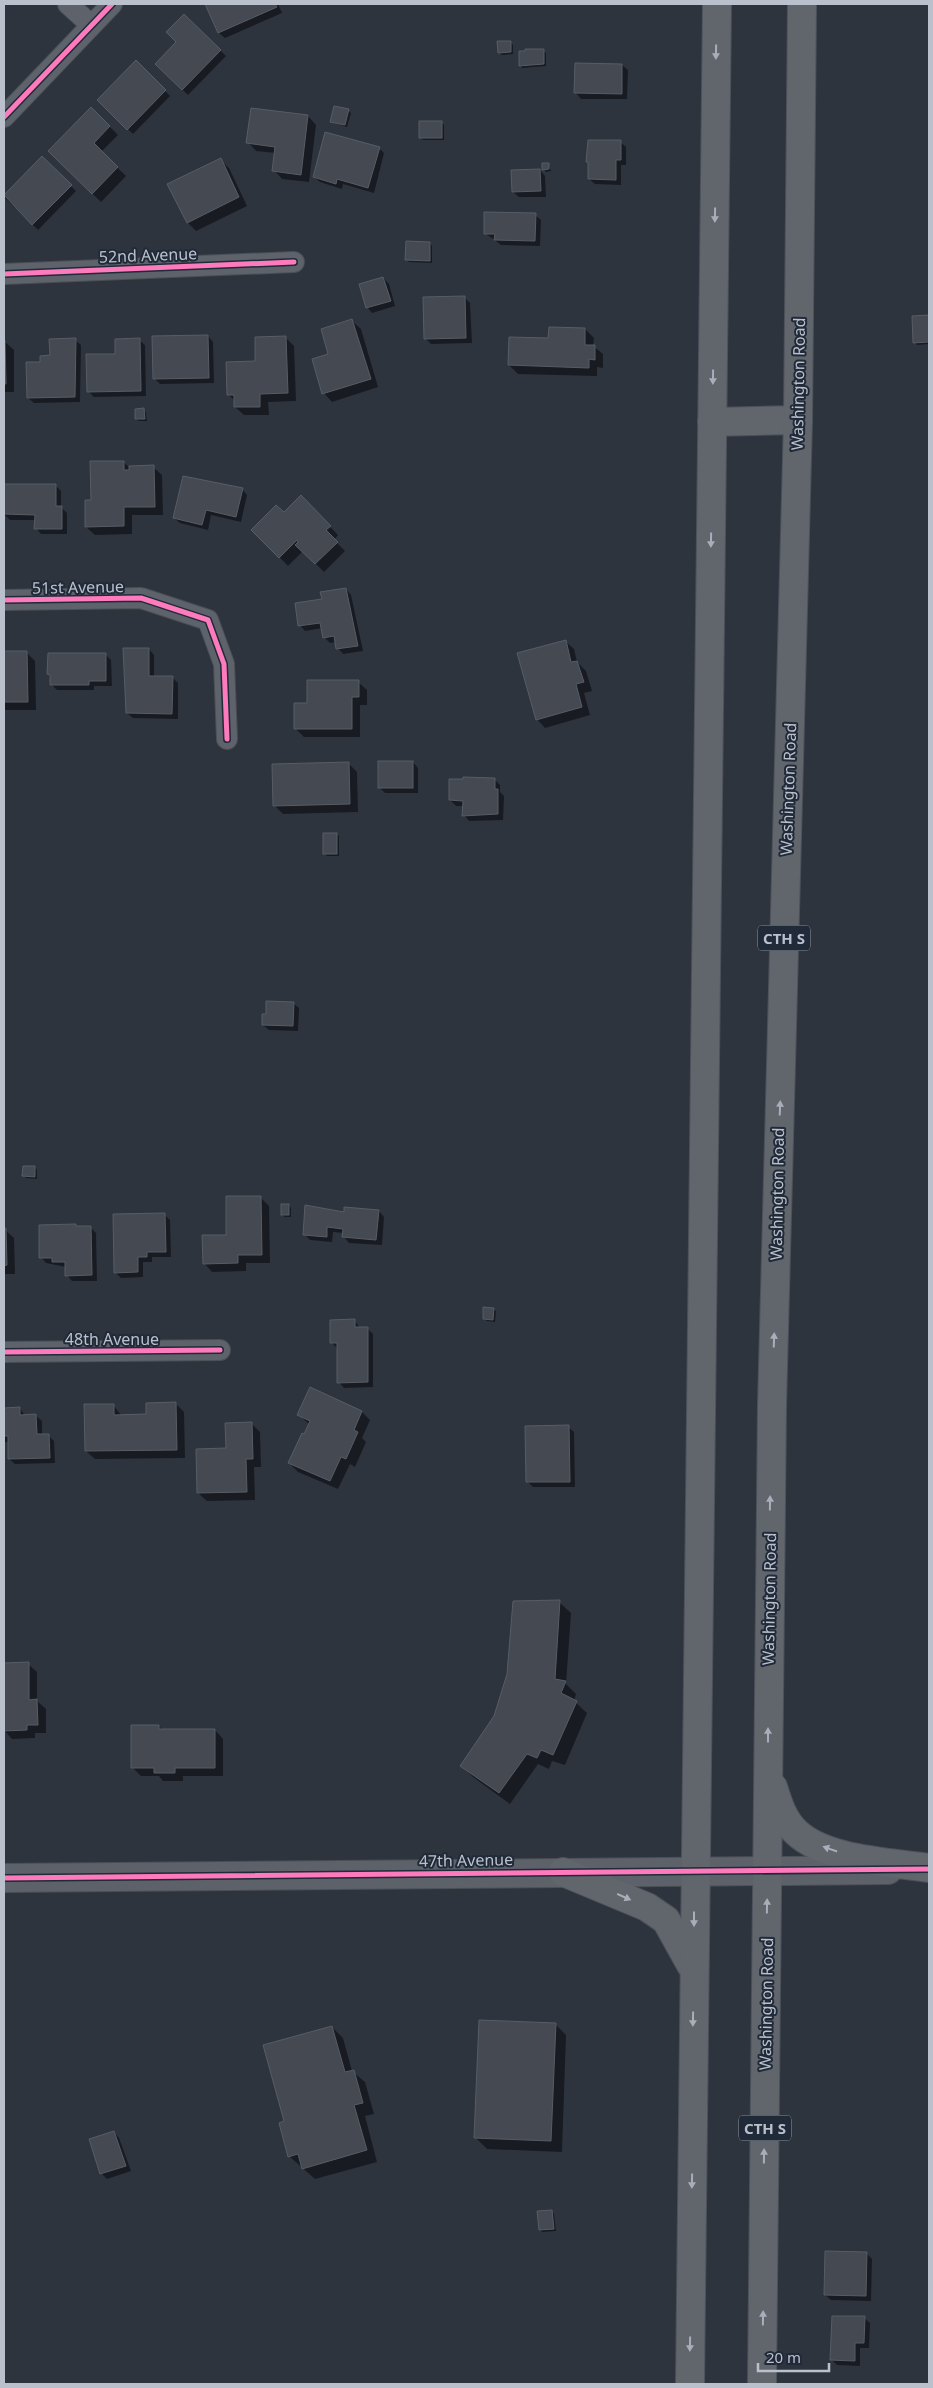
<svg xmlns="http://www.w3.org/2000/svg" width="933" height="2388" font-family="'Noto Sans',sans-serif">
<rect width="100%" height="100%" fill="#2e343e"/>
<g fill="#0007">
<polygon points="207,4 278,4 282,13 225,38 219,33"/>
<polygon points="184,15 226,56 188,95 156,64 178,42"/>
<polygon points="510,42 513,45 513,54 502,55 499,52"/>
<polygon points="543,51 546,53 546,66 522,68 520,65"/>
<polygon points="136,62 170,96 133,134 98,100"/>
<polygon points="622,65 628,70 627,99 581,99 576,93"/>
<polygon points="91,108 118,135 101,152 126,176 101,202 49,151"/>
<polygon points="252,109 308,116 316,125 309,182 282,179 274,170 276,153 256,151 248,142"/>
<polygon points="348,110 351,113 347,127 331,122"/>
<polygon points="442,123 444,125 444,140 423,140 420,137"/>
<polygon points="620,142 626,147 626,165 621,165 621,185 595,184 589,179 587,150"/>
<polygon points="379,148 384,153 374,193 343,184 342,189 320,182 314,177"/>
<polygon points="42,158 76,191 38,230 4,197"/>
<polygon points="220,160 229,168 247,206 196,231 188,223"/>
<polygon points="548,164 551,171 546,172 544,169"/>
<polygon points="540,170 545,176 546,197 519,197 513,192"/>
<polygon points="535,215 541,220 540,246 501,245 485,233"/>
<polygon points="430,243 432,246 432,263 409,262 407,260"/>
<polygon points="383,278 389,284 395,306 372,313 367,307"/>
<polygon points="465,298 470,303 472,343 431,344 425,338"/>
<polygon points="929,316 929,344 917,345 915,342 914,317"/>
<polygon points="352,321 361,329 378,387 332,402 324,393"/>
<polygon points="585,329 594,338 593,346 603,354 603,368 597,367 597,376 518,374 509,365 549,339"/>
<polygon points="208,336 213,342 214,383 160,384 154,378"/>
<polygon points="286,338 294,346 296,401 268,402 269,415 244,415 235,407 235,401 228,394 257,362"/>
<polygon points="75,340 81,345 80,402 34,403 28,398 42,363"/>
<polygon points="139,340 145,345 146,396 94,397 88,391 116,355"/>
<polygon points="4,341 14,350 14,392 4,392"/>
<polygon points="144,410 146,412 147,421 139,421 136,419"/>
<polygon points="123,462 129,467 153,467 162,475 163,515 132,515 132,534 95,535 86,527"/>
<polygon points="56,486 61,491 61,507 67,513 67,534 41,534 36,528 36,520 10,520 4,514"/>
<polygon points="242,489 247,495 241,522 211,515 208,530 180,523 174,518"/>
<polygon points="301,497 338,535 334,540 345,551 324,572 303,551 288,566 253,530 284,514"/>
<polygon points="346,589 351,595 363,651 343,654 338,648 336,642 330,643 324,637 323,628 305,631 300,625 323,600"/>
<polygon points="565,641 574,649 577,662 586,671 592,691 584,693 590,715 545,728 537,719"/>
<polygon points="149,649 154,655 154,677 172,677 178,683 178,719 133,718 127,713"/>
<polygon points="4,652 26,652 35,661 36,710 4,710"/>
<polygon points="106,655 111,660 112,686 94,686 94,690 57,690 51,684 49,674"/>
<polygon points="358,682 367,690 367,705 360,705 360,737 304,737 295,728 308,704"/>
<polygon points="413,762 418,768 418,793 385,793 379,787"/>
<polygon points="348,763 357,772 358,812 283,814 274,805"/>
<polygon points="494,779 500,785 500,792 504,796 503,820 469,821 464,815 464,806 456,806 450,800"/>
<polygon points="336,834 339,836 339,856 327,856 325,854"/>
<polygon points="293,1003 299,1008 298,1031 269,1030 263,1025 267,1015"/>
<polygon points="35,1167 37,1170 37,1179 26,1178 24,1176"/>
<polygon points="260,1197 269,1206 270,1263 246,1263 246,1271 212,1272 204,1263"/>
<polygon points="289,1205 291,1208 291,1217 285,1217 282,1215"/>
<polygon points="379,1211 384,1217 382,1245 349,1243 344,1237 344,1233 333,1232 332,1242 310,1240 304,1234 345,1213"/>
<polygon points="165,1215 170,1220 171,1257 152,1257 152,1262 143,1262 143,1277 121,1278 115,1272"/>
<polygon points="90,1227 96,1233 97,1281 72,1281 67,1275 66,1267 46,1263 41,1257"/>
<polygon points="4,1229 14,1238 15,1274 4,1274"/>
<polygon points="493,1309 496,1311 495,1322 487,1321 484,1319"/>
<polygon points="355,1321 360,1328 367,1328 373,1334 373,1387 344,1388 339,1382 337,1348 332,1343"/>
<polygon points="311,1388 362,1412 370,1420 362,1438 366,1442 355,1467 350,1464 338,1489 298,1472 289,1463 310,1425 299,1415"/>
<polygon points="176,1404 184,1412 185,1458 95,1459 86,1451 113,1405 122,1416 147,1415"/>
<polygon points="20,1408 25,1416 36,1416 42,1421 42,1435 48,1435 54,1441 55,1463 15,1464 9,1459 9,1442 4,1442 4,1409"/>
<polygon points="251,1423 260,1432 261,1467 254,1467 255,1500 207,1501 198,1493 227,1449"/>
<polygon points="568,1427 574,1432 575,1487 533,1487 527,1481"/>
<polygon points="559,1602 571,1613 566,1684 576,1694 574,1701 587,1713 565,1765 552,1761 549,1769 538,1764 510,1804 473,1777 462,1766 495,1717"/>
<polygon points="4,1664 28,1664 37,1672 37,1701 46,1709 46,1733 35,1733 35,1738 12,1739 4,1730"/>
<polygon points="159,1726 164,1731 215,1730 223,1739 223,1776 183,1776 183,1781 163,1781 159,1776 141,1776 132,1767"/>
<polygon points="555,2024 566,2035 562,2152 487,2149 476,2138"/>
<polygon points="332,2027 343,2038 352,2071 365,2082 374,2114 365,2116 377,2162 315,2179 289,2156 286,2122"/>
<polygon points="114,2132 119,2138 131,2171 107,2179 102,2174 90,2140"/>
<polygon points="552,2211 554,2214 556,2231 542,2232 540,2229"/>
<polygon points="866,2253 872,2259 871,2301 831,2300 825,2295"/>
<polygon points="864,2318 870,2323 869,2348 860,2348 860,2366 837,2365 832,2360"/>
</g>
<g fill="#454a52" stroke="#575c65">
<polygon points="205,4 275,4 277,7 218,33"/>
<polygon points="184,14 221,50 182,90 155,64 176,42 166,32"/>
<polygon points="497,41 511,41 511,52 498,53"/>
<polygon points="525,49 544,49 544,64 519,66 519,51 525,51"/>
<polygon points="136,60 166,90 127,130 97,100"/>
<polygon points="575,63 622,64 622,94 574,93"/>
<polygon points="334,106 349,109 345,125 330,122"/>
<polygon points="91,107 110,126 94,143 118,167 92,194 48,151"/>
<polygon points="251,108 308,115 301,175 272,171 275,147 246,143"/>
<rect x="419" y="121" width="23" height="17"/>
<polygon points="325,132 380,147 368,188 337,179 336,184 313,177"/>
<polygon points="588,140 621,140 621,160 616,160 616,180 588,179 588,162 586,162"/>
<polygon points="42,156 72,185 32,225 4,195"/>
<polygon points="221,158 239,197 187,223 167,184"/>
<polygon points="542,163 549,163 549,169 542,170"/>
<polygon points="540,169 541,191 512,192 511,170"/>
<polygon points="484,212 536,213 535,241 494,240 495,234 484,234"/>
<polygon points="406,241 430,242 430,261 405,260"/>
<polygon points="383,277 391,301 366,308 359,284"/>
<polygon points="465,296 466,338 424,339 423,297"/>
<polygon points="929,315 929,342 913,343 912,316"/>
<polygon points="352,319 371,379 322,394 312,359 328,354 321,329"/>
<polygon points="549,327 585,328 585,345 595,345 595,360 589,359 589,368 508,365 509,337 548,338"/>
<polygon points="208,335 209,378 153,379 152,336"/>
<polygon points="286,336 288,393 260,394 260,407 234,407 234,395 227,395 226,362 255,361 255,337"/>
<polygon points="76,338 75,397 27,398 26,362 40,362 40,356 50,355 49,339"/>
<polygon points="140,338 141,391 87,392 86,354 115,354 115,339"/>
<polygon points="4,340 5,340 6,384 4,384"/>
<polygon points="144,408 145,419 135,419 135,409"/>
<polygon points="90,461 124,461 124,470 129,470 129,466 154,465 155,507 124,507 124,526 85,527 85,500 91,500"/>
<polygon points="183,476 243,488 236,517 206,510 202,525 173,518"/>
<polygon points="4,484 56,484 56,506 62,506 62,529 34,529 35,515 4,514"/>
<polygon points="301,495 331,526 326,530 338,542 315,564 295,545 298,542 297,540 279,558 251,530 276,505 284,512"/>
<polygon points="346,588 358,646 336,649 334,636 323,638 320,623 298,626 295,603 322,599 320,592"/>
<polygon points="566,640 571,662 577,661 584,682 576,684 582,707 536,720 517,653"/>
<polygon points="123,648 149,648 149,676 173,676 172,714 126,713"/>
<polygon points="4,651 27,651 28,702 4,702"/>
<polygon points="48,653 106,653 106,681 89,681 89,685 50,685 50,675 47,674"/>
<polygon points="307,680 359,680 359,697 352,697 352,729 294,729 294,703 307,703"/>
<rect x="378" y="761" width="35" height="27"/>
<polygon points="349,762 350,804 273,806 272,764"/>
<polygon points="463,777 495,778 495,789 498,789 498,814 462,816 463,801 449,800 449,779 463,779"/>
<rect x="323" y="833" width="14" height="21"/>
<polygon points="266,1001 294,1002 293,1026 262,1025 262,1014 266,1014"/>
<polygon points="23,1166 35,1166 35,1177 22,1176"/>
<polygon points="226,1196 261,1196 262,1255 238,1255 238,1263 203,1264 202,1235 226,1235"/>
<rect x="281" y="1204" width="8" height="11"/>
<polygon points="305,1205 344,1212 344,1207 379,1210 376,1240 342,1237 343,1229 327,1227 327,1237 303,1235"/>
<polygon points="165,1213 166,1252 147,1252 147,1257 138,1257 138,1272 114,1273 113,1214"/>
<polygon points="76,1224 76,1226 91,1226 92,1275 65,1276 65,1262 52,1262 52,1258 39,1258 39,1225"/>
<polygon points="4,1228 6,1228 7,1265 4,1266"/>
<polygon points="483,1307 494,1308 493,1320 483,1319"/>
<polygon points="355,1319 355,1327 368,1327 368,1382 337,1383 337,1343 330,1343 330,1320"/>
<polygon points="310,1387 362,1411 354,1430 358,1432 346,1459 341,1457 330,1481 288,1463 302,1433 304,1434 310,1421 297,1415"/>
<polygon points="176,1402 177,1450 85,1451 84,1404 114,1404 114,1415 146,1414 146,1403"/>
<polygon points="20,1407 20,1415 36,1414 37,1434 49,1434 50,1458 8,1459 8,1436 4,1436 4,1408"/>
<polygon points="252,1422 253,1459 246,1459 247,1492 197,1493 196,1449 226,1448 225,1423"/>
<polygon points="569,1425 570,1482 526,1482 525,1426"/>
<polygon points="560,1600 555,1679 566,1681 561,1693 577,1701 553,1755 541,1750 537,1758 527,1754 499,1793 460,1766 494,1716 507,1674 513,1601"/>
<polygon points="29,1662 29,1700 37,1699 38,1725 27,1725 27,1730 4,1731 4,1663"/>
<polygon points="131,1725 159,1725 159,1729 215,1729 215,1768 175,1768 175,1773 154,1773 154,1768 131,1768"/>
<polygon points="479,2020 556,2023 551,2141 474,2138"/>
<polygon points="332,2026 345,2072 354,2070 363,2103 354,2105 367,2150 302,2169 298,2154 288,2157 279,2123 284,2121 263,2045"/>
<polygon points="114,2131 126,2166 100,2174 89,2139"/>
<polygon points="552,2210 554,2229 539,2230 537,2211"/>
<polygon points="825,2251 867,2252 866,2296 824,2295"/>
<polygon points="832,2316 865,2316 864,2343 855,2343 855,2361 830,2360"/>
</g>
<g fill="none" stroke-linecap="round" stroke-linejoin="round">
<defs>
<g id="street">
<polyline points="68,4 91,25"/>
<polyline points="4,117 112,4"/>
<polyline points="4,274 294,262"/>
<polyline points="4,600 141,598 208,620 224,664 227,739"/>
<polyline points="4,1352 220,1350"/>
</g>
<polyline id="secondary" points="4,1878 888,1870"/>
<g id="primary">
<polyline points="712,422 798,420"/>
<path d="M773,1787C778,1803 783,1820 796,1832C825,1860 890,1862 929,1868"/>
<polyline points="563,1872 647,1907 666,1920 691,1965"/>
<polyline points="690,2384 717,4"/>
<polyline points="762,2384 772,1405 798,420 802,4"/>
</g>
</defs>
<use href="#street" stroke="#4b4f56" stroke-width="22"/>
<use href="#secondary" stroke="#4b4f56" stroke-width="30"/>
<use href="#primary" stroke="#4c515a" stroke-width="30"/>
<use href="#street" stroke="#5e636b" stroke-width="20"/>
<use href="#secondary" stroke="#5d6169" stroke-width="28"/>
<use href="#primary" stroke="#61656c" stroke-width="28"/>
<defs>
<g id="cycleway">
<polyline points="4,117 112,4"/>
<polyline points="4,274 294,262"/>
<polyline points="4,600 141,598 208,620 224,664 227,739"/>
<polyline points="4,1352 220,1350"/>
<polyline points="4,1878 929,1869"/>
</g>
</defs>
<use href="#cycleway" stroke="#212a39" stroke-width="8"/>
<use href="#cycleway" stroke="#fd7abc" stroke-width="5"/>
</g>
<defs><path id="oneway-solid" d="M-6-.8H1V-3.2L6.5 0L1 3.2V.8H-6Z" transform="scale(1.25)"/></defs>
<g fill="#a8afba">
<use href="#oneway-solid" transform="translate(716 52) rotate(91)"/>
<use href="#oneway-solid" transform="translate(715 215) rotate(91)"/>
<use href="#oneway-solid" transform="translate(713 377) rotate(91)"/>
<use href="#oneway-solid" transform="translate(711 540) rotate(91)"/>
<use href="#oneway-solid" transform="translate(780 1108) rotate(-88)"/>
<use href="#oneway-solid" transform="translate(774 1340) rotate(-88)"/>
<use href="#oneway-solid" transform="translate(770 1503) rotate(-89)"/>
<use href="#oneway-solid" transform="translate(768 1735) rotate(-90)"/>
<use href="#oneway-solid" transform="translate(830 1849) rotate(-161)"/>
<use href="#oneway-solid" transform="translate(624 1897) rotate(24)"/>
<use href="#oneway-solid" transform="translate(767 1906) rotate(-89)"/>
<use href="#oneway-solid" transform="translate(694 1919) rotate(90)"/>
<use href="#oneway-solid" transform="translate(693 2019) rotate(91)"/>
<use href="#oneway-solid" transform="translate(764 2156) rotate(-89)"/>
<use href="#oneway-solid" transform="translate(692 2181) rotate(91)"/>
<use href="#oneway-solid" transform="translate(763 2318) rotate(-89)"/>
<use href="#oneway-solid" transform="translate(690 2344) rotate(91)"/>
</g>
<g text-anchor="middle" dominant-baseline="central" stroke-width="4" stroke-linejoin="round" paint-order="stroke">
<g fill="#212a39" stroke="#8c94a1" stroke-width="1">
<rect x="758" y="925.5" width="52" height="25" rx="4"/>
<rect x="739" y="2115.5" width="52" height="25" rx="4"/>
</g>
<g font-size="15" font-weight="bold" fill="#bac1cd">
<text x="784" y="938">CTH S</text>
<text x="765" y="2128">CTH S</text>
</g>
<g font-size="16" fill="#bac1cd" stroke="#212a39">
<text transform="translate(148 255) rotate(-2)">52nd Avenue</text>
<text transform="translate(798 384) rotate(-89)">Washington Road</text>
<text transform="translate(78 587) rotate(-1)">51st Avenue</text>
<text transform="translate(788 789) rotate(-88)">Washington Road</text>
<text transform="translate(777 1194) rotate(-89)">Washington Road</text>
<text x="112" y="1339">48th Avenue</text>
<text transform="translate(769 1599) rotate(-89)">Washington Road</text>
<text transform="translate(466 1860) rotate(-1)">47th Avenue</text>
<text transform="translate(766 2004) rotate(-89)">Washington Road</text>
</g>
</g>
<rect width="933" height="2388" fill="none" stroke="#bac1cd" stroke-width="10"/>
<path d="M758 2363v8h71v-8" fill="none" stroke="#bac1cd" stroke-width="2.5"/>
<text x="766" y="2363" font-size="15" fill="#bac1cd" stroke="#212a39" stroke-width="4" paint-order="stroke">20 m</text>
</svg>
